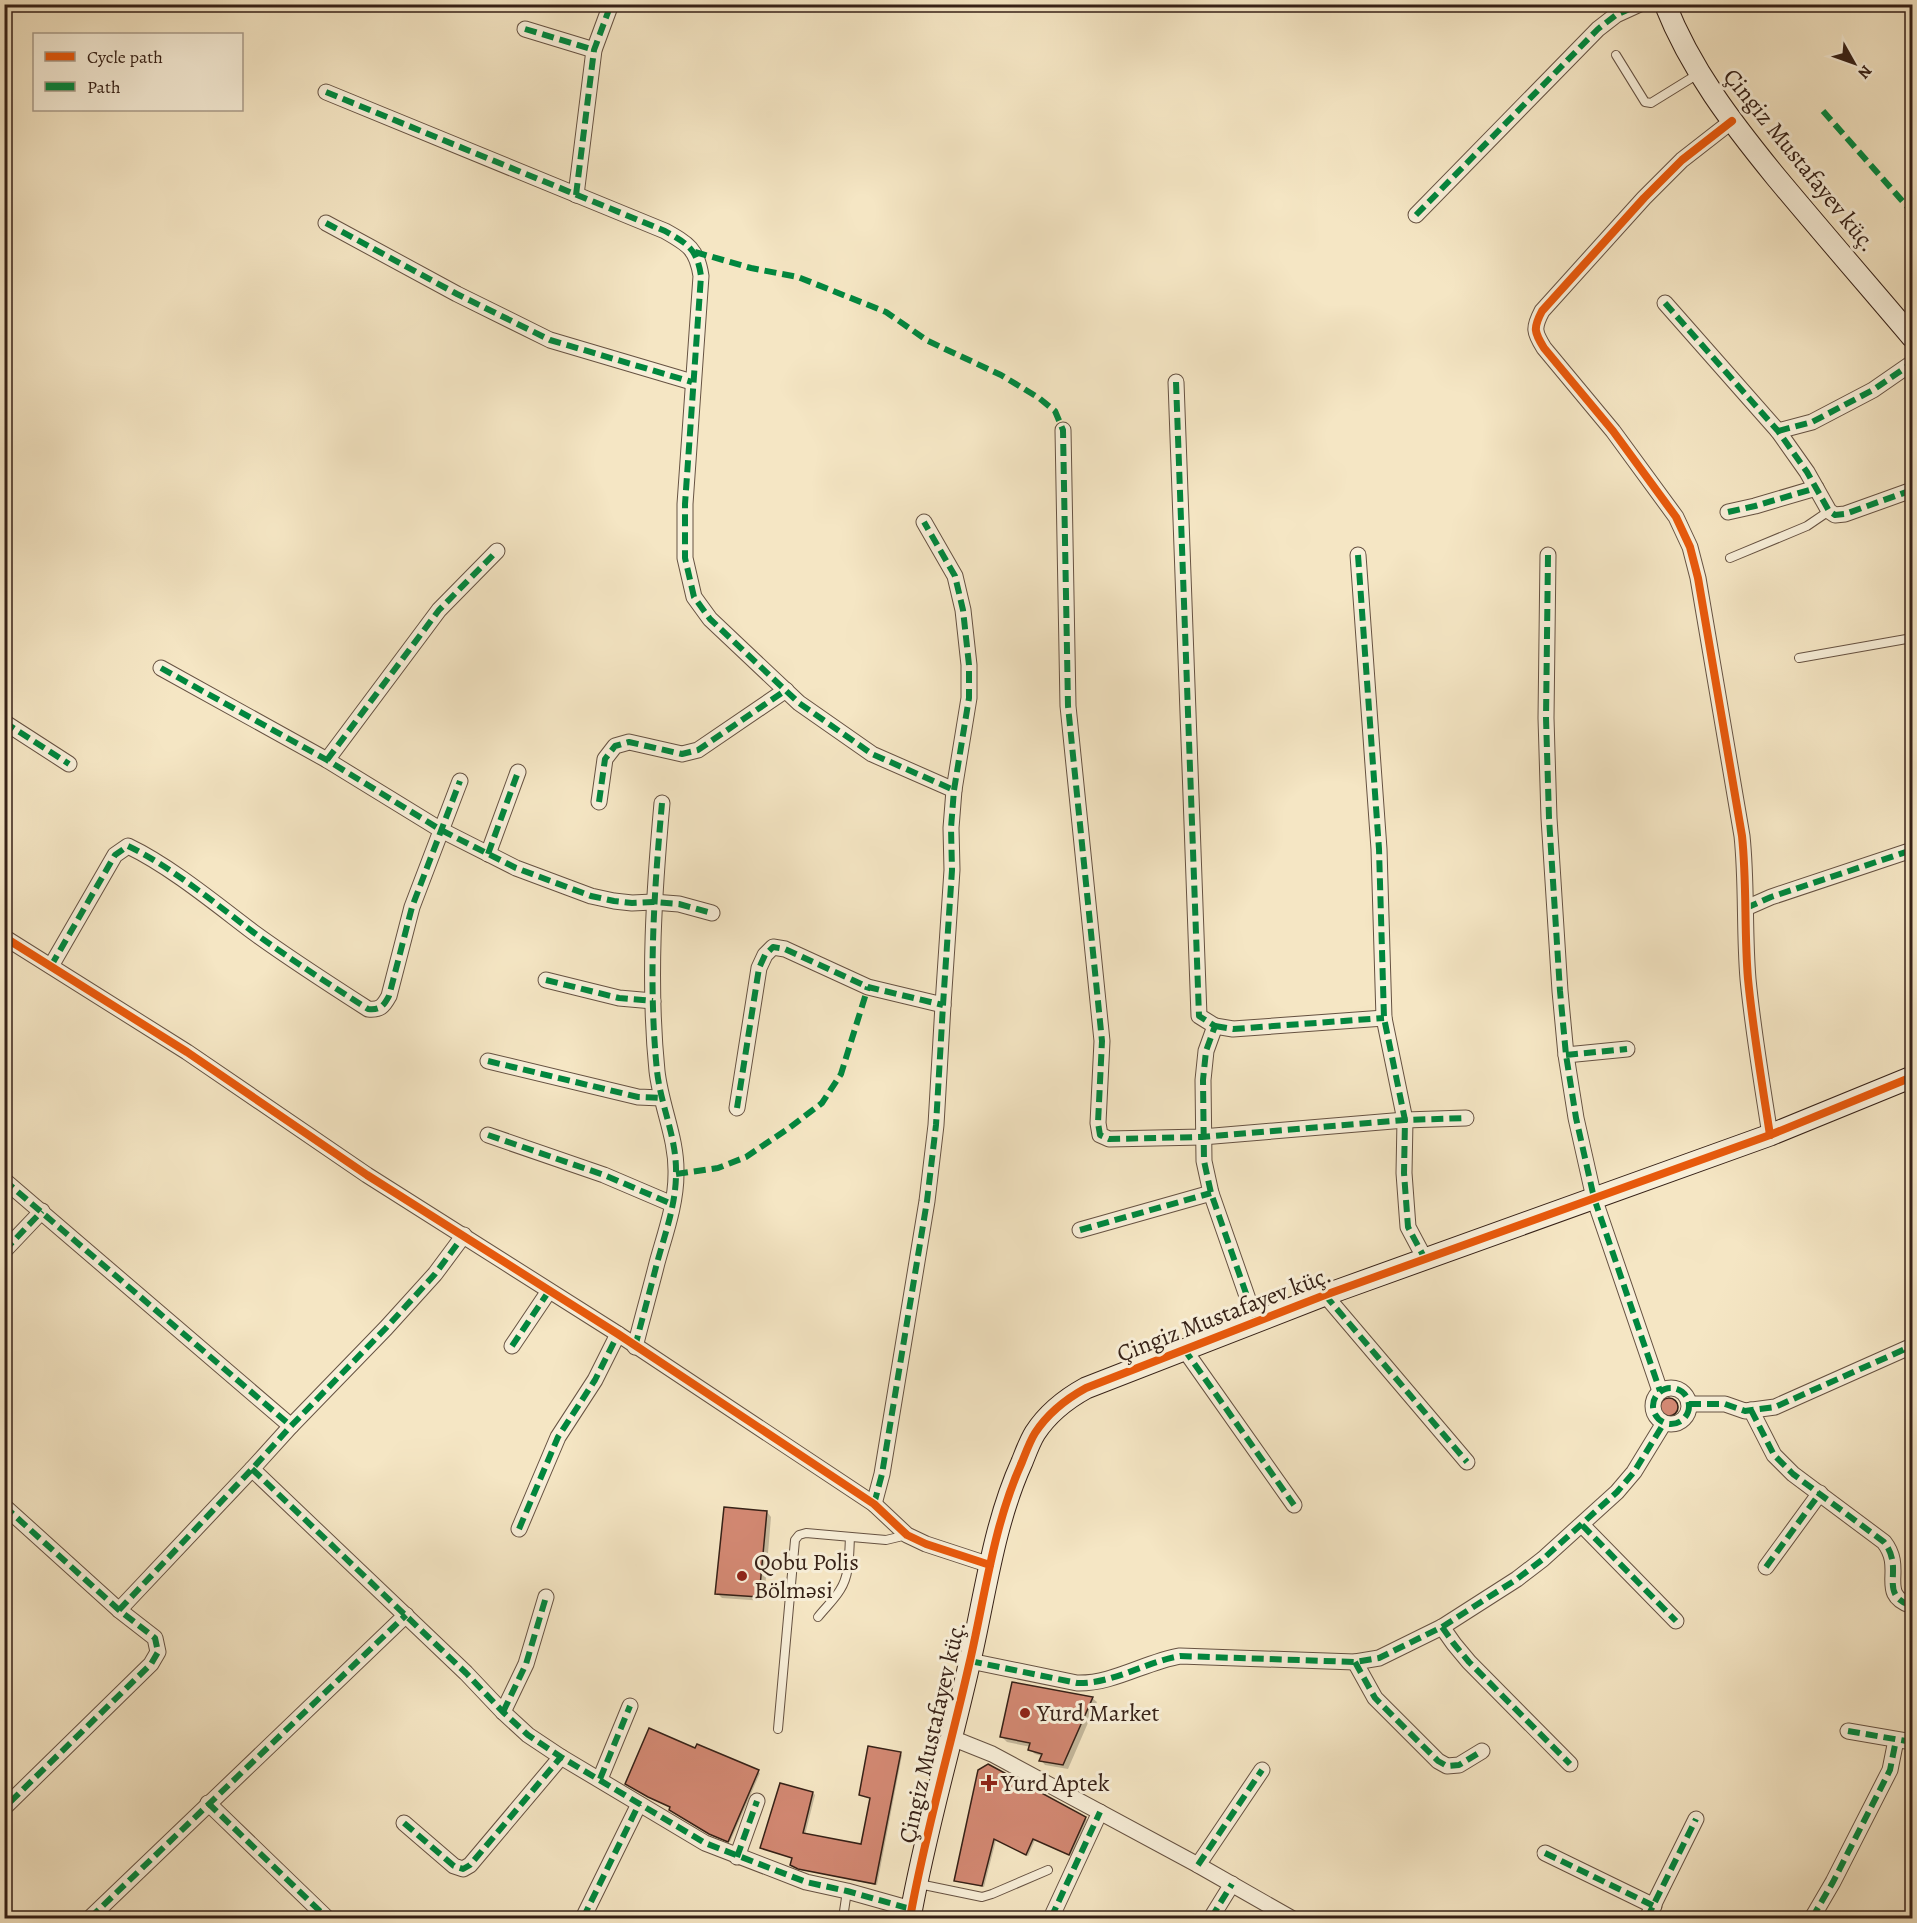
<svg xmlns="http://www.w3.org/2000/svg" width="1917" height="1923" font-family="Alegreya,serif">
<rect width="100%" height="100%" fill="#f5e6c4"/>
<filter id="stains"><feTurbulence type="fractalNoise" baseFrequency=".00333" numOctaves="4"/><feColorMatrix values="0 0 0 0 .2 0 0 0 0 .09 0 0 0 0 .02 0 0 0 .5 -.17"/></filter>
<radialGradient id="worn" r=".72"><stop offset=".6" stop-color="#630" stop-opacity="0"/><stop offset="1" stop-color="#630" stop-opacity=".3"/></radialGradient>
<g fill="#0003">
<circle cx="1671" cy="1408" r="8"/>
<polygon points="767,1512 771,1517 764,1601 722,1598 717,1593"/>
<polygon points="1092,1698 1097,1702 1068,1769 1045,1765 1041,1760 1042,1756 1035,1754 1030,1749 1031,1747 1007,1742 1002,1737"/>
<polygon points="696,1750 760,1773 730,1842 713,1836 672,1812 671,1807 651,1799 629,1785"/>
<polygon points="900,1754 902,1755 877,1885 802,1870 792,1865 794,1859 762,1848 813,1793 815,1795 805,1835 863,1845 871,1799 860,1795"/>
<polygon points="980,1771 1085,1818 1087,1820 1071,1856 1035,1840 1028,1856 996,1840 984,1887 958,1882 956,1880"/>
</g>
<g fill="#d28872" stroke="#362117" stroke-width="1.5">
<circle cx="1669" cy="1407" r="9"/>
<polygon points="724,1507 767,1511 759,1597 715,1594"/>
<polygon points="1012,1682 1093,1697 1063,1765 1039,1761 1042,1754 1028,1750 1030,1743 1000,1737"/>
<polygon points="649,1728 695,1748 697,1744 759,1770 728,1842 709,1834 669,1810 670,1807 648,1797 625,1784"/>
<polygon points="868,1746 901,1752 875,1884 798,1869 790,1865 792,1858 760,1848 780,1783 813,1792 803,1833 861,1844 870,1798 859,1795"/>
<polygon points="988,1764 1086,1817 1069,1855 1033,1839 1026,1855 994,1839 982,1886 954,1881 978,1770"/>
</g>
<g fill="none" stroke-linecap="round" stroke-linejoin="round">
<defs>
<g id="lane">
<polyline points="1616,55 1645,102 1651,103 1698,74"/>
<polyline points="1730,558 1807,526 1829,511"/>
<polyline points="1799,658 1912,638"/>
<path d="M818,1617C825,1608 834,1600 840,1590C850,1575 849,1554 850,1537"/>
<polyline points="778,1729 795,1540 799,1535 806,1533 886,1540 907,1535"/>
<polyline points="919,1884 982,1897 992,1894 1048,1870"/>
<polyline points="843,1918 847,1891"/>
</g>
<g id="street">
<polyline points="525,29 594,50"/>
<path d="M326,92L665,231C688,244 697,249 701,276L685,504V558L694,597L710,619L799,703L872,754L954,790"/>
<path d="M1732,121L1682,160L1644,198L1542,311C1533,328 1534,332 1544,348L1613,431L1676,517L1690,547L1698,578L1742,836C1747,883 1744,931 1748,979C1753,1031 1762,1083 1770,1135"/>
<polyline points="576,195 594,50 611,4"/>
<polyline points="1416,215 1598,29 1616,15 1640,4"/>
<polyline points="326,223 457,294 550,340 692,382"/>
<polyline points="1665,303 1778,431 1807,472 1829,511 1835,515 1845,514 1912,490"/>
<polyline points="1176,382 1199,1016 1215,1026 1206,1051 1203,1080 1204,1161 1211,1193 1256,1322"/>
<polyline points="1063,430 1068,706 1102,1041 1098,1123 1100,1135 1109,1139 1202,1137 1405,1120 1466,1118"/>
<polyline points="1778,431 1812,422 1873,390 1912,363"/>
<polyline points="1728,512 1755,506 1816,488"/>
<polyline points="1358,555 1379,849 1384,1018 1405,1120 1404,1173 1408,1227 1425,1259"/>
<polyline points="1548,555 1546,718 1549,818 1560,991 1566,1055 1576,1118 1594,1198 1660,1391"/>
<polyline points="161,668 327,760 441,830 516,868 591,896 614,901 632,903 653,902 679,904 712,913"/>
<polyline points="4,722 69,764"/>
<polyline points="327,760 439,610 497,551"/>
<polyline points="599,802 605,759 615,746 629,742 682,754 698,750 786,690"/>
<polyline points="488,854 518,772"/>
<polyline points="1746,908 1771,897 1912,850"/>
<polyline points="4,937 187,1052 367,1175 618,1334 874,1504 907,1535 926,1544 990,1565"/>
<path d="M51,966L115,855L128,846C170,866 216,904 253,932C290,959 329,984 368,1009C380,1010 383,1007 389,996L412,907L460,781"/>
<polyline points="546,980 619,998 653,1001"/>
<polyline points="1215,1026 1233,1029 1384,1018"/>
<polyline points="1566,1055 1627,1049"/>
<polyline points="488,1061 638,1097 661,1098"/>
<polyline points="737,1108 759,968 765,955 773,947 785,949 868,987 943,1005"/>
<polyline points="488,1135 604,1175 672,1204"/>
<polyline points="4,1180 291,1426"/>
<polyline points="1080,1230 1211,1193"/>
<polyline points="4,1251 42,1211"/>
<polyline points="1325,1295 1467,1462"/>
<polyline points="512,1346 549,1291"/>
<path d="M635,1347C642,1319 650,1291 657,1263C665,1234 676,1204 676,1174C677,1138 661,1107 657,1071C648,982 654,892 662,803"/>
<polyline points="1184,1349 1294,1505"/>
<circle cx="1671" cy="1406" r="18"/>
<polyline points="1689,1404 1725,1404 1745,1411 1775,1407 1912,1346"/>
<path d="M1751,1410L1774,1455L1793,1474L1884,1542C1906,1570 1876,1594 1912,1606"/>
<polyline points="252,1469 466,1673 503,1712 528,1735 561,1757 705,1843 806,1882 847,1891 911,1909"/>
<polyline points="874,1504 882,1474 927,1201 936,1125 943,1005 952,870 951,828 954,790 969,698 969,665 963,610 955,576 924,522"/>
<polyline points="4,1506 119,1610 155,1638 158,1652 151,1664 4,1808"/>
<polyline points="1582,1525 1676,1621"/>
<polyline points="519,1529 558,1437 595,1380 618,1334"/>
<polyline points="1766,1567 1820,1493"/>
<polyline points="119,1610 252,1469 291,1426 386,1328 435,1274 464,1235"/>
<polyline points="1442,1627 1454,1644 1469,1662 1570,1764"/>
<path d="M970,1661L1077,1683C1113,1684 1145,1662 1180,1656L1355,1662L1379,1658L1442,1627L1517,1579L1543,1559L1617,1492L1634,1472L1664,1423"/>
<polyline points="1355,1662 1375,1698 1438,1761 1447,1766 1459,1765 1482,1751"/>
<polyline points="503,1712 526,1664 546,1597"/>
<polyline points="1848,1731 1912,1742"/>
<polyline points="952,1738 992,1754 1198,1865 1291,1918"/>
<polyline points="600,1779 630,1706"/>
<polyline points="208,1803 327,1918"/>
<polyline points="404,1823 454,1866 463,1869 470,1865 561,1757"/>
<polyline points="1545,1853 1654,1906"/>
<polyline points="737,1857 757,1801"/>
<polyline points="1198,1865 1262,1770"/>
<polyline points="90,1918 406,1615"/>
<polyline points="583,1918 639,1804"/>
<polyline points="1051,1918 1100,1812"/>
<polyline points="1211,1918 1232,1884"/>
<polyline points="1647,1918 1696,1819"/>
<polyline points="1812,1918 1833,1882 1890,1770 1896,1740"/>
</g>
<g id="secondary">
<path d="M1665,4C1691,70 1732,123 1776,177C1821,231 1867,284 1912,337"/>
<path d="M910,1918C925,1833 950,1749 969,1665C985,1597 993,1526 1022,1462C1026,1452 1030,1441 1035,1433C1048,1413 1066,1399 1086,1388L1325,1295L1770,1135L1912,1077"/>
</g>
</defs>
<use href="#lane" stroke="#665242" stroke-width="10"/>
<use href="#street" stroke="#665242" stroke-width="17"/>
<use href="#secondary" stroke="#362117" stroke-width="23"/>
<use href="#lane" stroke="#f8efd9" stroke-width="8"/>
<use href="#street" stroke="#f8efd9" stroke-width="15"/>
<use href="#secondary" stroke="#f8efd9" stroke-width="21"/>
<g stroke="#00873e" stroke-width="6" stroke-dasharray="12 6" stroke-linecap="butt">
<polyline points="525,29 594,50"/>
<path d="M326,92L665,231C688,244 697,249 701,276L685,504V558L694,597L710,619L799,703L872,754L954,790"/>
<polyline points="1823,111 1912,212"/>
<polyline points="576,195 594,50 611,4"/>
<polyline points="1416,215 1598,29 1616,15 1640,4"/>
<polyline points="326,223 457,294 550,340 692,382"/>
<polyline points="695,252 751,268 798,277 886,312 928,341 1001,375 1039,398 1055,411 1063,430 1068,706 1102,1041 1098,1123 1100,1135 1109,1139 1202,1137 1405,1120 1466,1118"/>
<polyline points="1665,303 1778,431 1807,472 1829,511 1835,515 1845,514 1912,490"/>
<polyline points="1176,382 1199,1016 1215,1026 1206,1051 1203,1080 1204,1161 1211,1193 1256,1322"/>
<polyline points="1778,431 1812,422 1873,390 1912,363"/>
<polyline points="1728,512 1755,506 1816,488"/>
<polyline points="1358,555 1379,849 1384,1018 1405,1120 1404,1173 1408,1227 1425,1259"/>
<polyline points="1548,555 1546,718 1549,818 1560,991 1566,1055 1576,1118 1594,1198 1660,1391"/>
<polyline points="161,668 327,760 441,830 516,868 591,896 614,901 632,903 653,902 679,904 712,913"/>
<polyline points="4,722 69,764"/>
<polyline points="327,760 439,610 497,551"/>
<polyline points="599,802 605,759 615,746 629,742 682,754 698,750 786,690"/>
<polyline points="488,854 518,772"/>
<polyline points="1746,908 1771,897 1912,850"/>
<path d="M51,966L115,855L128,846C170,866 216,904 253,932C290,959 329,984 368,1009C380,1010 383,1007 389,996L412,907L460,781"/>
<polyline points="546,980 619,998 653,1001"/>
<polyline points="1215,1026 1233,1029 1384,1018"/>
<polyline points="1566,1055 1627,1049"/>
<polyline points="488,1061 638,1097 661,1098"/>
<polyline points="737,1108 759,968 765,955 773,947 785,949 868,987 943,1005"/>
<polyline points="488,1135 604,1175 672,1204"/>
<polyline points="676,1174 718,1168 746,1157 789,1128 822,1103 841,1074 868,987"/>
<polyline points="4,1180 291,1426"/>
<polyline points="1080,1230 1211,1193"/>
<polyline points="4,1251 42,1211"/>
<polyline points="1325,1295 1467,1462"/>
<polyline points="512,1346 549,1291"/>
<path d="M635,1347C642,1319 650,1291 657,1263C665,1234 676,1204 676,1174C677,1138 661,1107 657,1071C648,982 654,892 662,803"/>
<polyline points="1184,1349 1294,1505"/>
<polyline points="1906,1349 1912,1360"/>
<circle cx="1671" cy="1406" r="18"/>
<polyline points="1689,1404 1725,1404 1745,1411 1775,1407 1912,1346"/>
<path d="M1751,1410L1774,1455L1793,1474L1884,1542C1906,1570 1876,1594 1912,1606"/>
<polyline points="252,1469 466,1673 503,1712 528,1735 561,1757 705,1843 806,1882 847,1891 911,1909"/>
<polyline points="874,1504 882,1474 927,1201 936,1125 943,1005 952,870 951,828 954,790 969,698 969,665 963,610 955,576 924,522"/>
<polyline points="4,1506 119,1610 155,1638 158,1652 151,1664 4,1808"/>
<polyline points="1582,1525 1676,1621"/>
<polyline points="519,1529 558,1437 595,1380 618,1334"/>
<polyline points="1766,1567 1820,1493"/>
<polyline points="119,1610 252,1469 291,1426 386,1328 435,1274 464,1235"/>
<polyline points="1442,1627 1454,1644 1469,1662 1570,1764"/>
<path d="M970,1661L1077,1683C1113,1684 1145,1662 1180,1656L1355,1662L1379,1658L1442,1627L1517,1579L1543,1559L1617,1492L1634,1472L1664,1423"/>
<polyline points="1355,1662 1375,1698 1438,1761 1447,1766 1459,1765 1482,1751"/>
<polyline points="503,1712 526,1664 546,1597"/>
<polyline points="1848,1731 1912,1742"/>
<polyline points="600,1779 630,1706"/>
<polyline points="208,1803 327,1918"/>
<polyline points="404,1823 454,1866 463,1869 470,1865 561,1757"/>
<polyline points="1545,1853 1654,1906"/>
<polyline points="737,1857 757,1801"/>
<polyline points="1198,1865 1262,1770"/>
<polyline points="90,1918 406,1615"/>
<polyline points="583,1918 639,1804"/>
<polyline points="1051,1918 1100,1812"/>
<polyline points="1211,1918 1232,1884"/>
<polyline points="1647,1918 1696,1819"/>
<polyline points="1812,1918 1833,1882 1890,1770 1896,1740"/>
</g>
<defs>
<g id="cycleway">
<path d="M1732,121L1682,160L1644,198L1542,311C1533,328 1534,332 1544,348L1613,431L1676,517L1690,547L1698,578L1742,836C1747,883 1744,931 1748,979C1753,1031 1762,1083 1770,1135"/>
<polyline points="4,937 187,1052 367,1175 618,1334 874,1504 907,1535 926,1544 990,1565"/>
<path d="M910,1918C925,1833 950,1749 969,1665C985,1597 993,1526 1022,1462C1026,1452 1030,1441 1035,1433C1048,1413 1066,1399 1086,1388L1325,1295L1770,1135L1912,1077"/>
</g>
</defs>
<use href="#cycleway" stroke="#f8efd9" stroke-width="11"/>
<use href="#cycleway" stroke="#e8590c" stroke-width="8"/>
</g>
<g fill="#8f2418" stroke="#f8efd9" stroke-width="2">
<circle cx="742" cy="1576" r="6"/>
<circle cx="1025" cy="1713" r="6"/>
<path d="M986 1774h6v6h6v6h-6v6h-6v-6h-6v-6h6z"/>
</g>
<g text-anchor="middle" dominant-baseline="central" stroke-width="6" stroke-linejoin="round" paint-order="stroke">
<g font-size="24" fill="#362117" stroke="#f8efd9">
<text transform="translate(1800 160) rotate(51)">Çingiz Mustafayev küç.</text>
<text transform="translate(1224 1314) rotate(-21)">Çingiz Mustafayev küç.</text>
<text transform="translate(932 1732) rotate(-77)">Çingiz Mustafayev küç.</text>
</g>
<g font-size="24" fill="#362117" stroke="#f8efd9" text-anchor="start">
<text x="754" y="1562">Qobu Polis<tspan x="754" dy="28">Bölməsi</tspan></text>
<text x="1037" y="1713">Yurd Market</text>
<text x="1001" y="1783">Yurd Aptek</text>
</g>
</g>
<rect width="1917" height="1923" fill="none" stroke="#f5e6c4" stroke-width="24"/>
<rect x="6" y="6" width="1905" height="1911" fill="none" stroke="#362117" stroke-width="3"/>
<rect x="12" y="12" width="1893" height="1899" fill="none" stroke="#362117" stroke-width="1.5"/>
<rect x="33" y="33" width="210" height="78" fill="#f8efd9" stroke="#aa9d8b" stroke-width="1.5"/>
<rect x="45" y="52" width="30" height="9" fill="#e8590c" stroke="#aa9d8b" stroke-width="1.5"/>
<text x="87" y="63" font-size="18" fill="#362117">Cycle path</text>
<rect x="45" y="82" width="30" height="9" fill="#00873e" stroke="#aa9d8b" stroke-width="1.5"/>
<text x="87" y="93" font-size="18" fill="#362117">Path</text>
<g transform="translate(1854 63) rotate(130)" stroke="#f8efd9" stroke-width="4.5" paint-order="stroke">
<path d="M0-4.5L10 22L0 15L-10 22Z" fill="#362117"/>
<text y="-9" font-size="16" font-weight="bold" text-anchor="middle" fill="#362117">N</text>
</g>
<rect width="100%" height="100%" filter="url(#stains)"/>
<rect width="100%" height="100%" fill="url(#worn)"/>
</svg>
